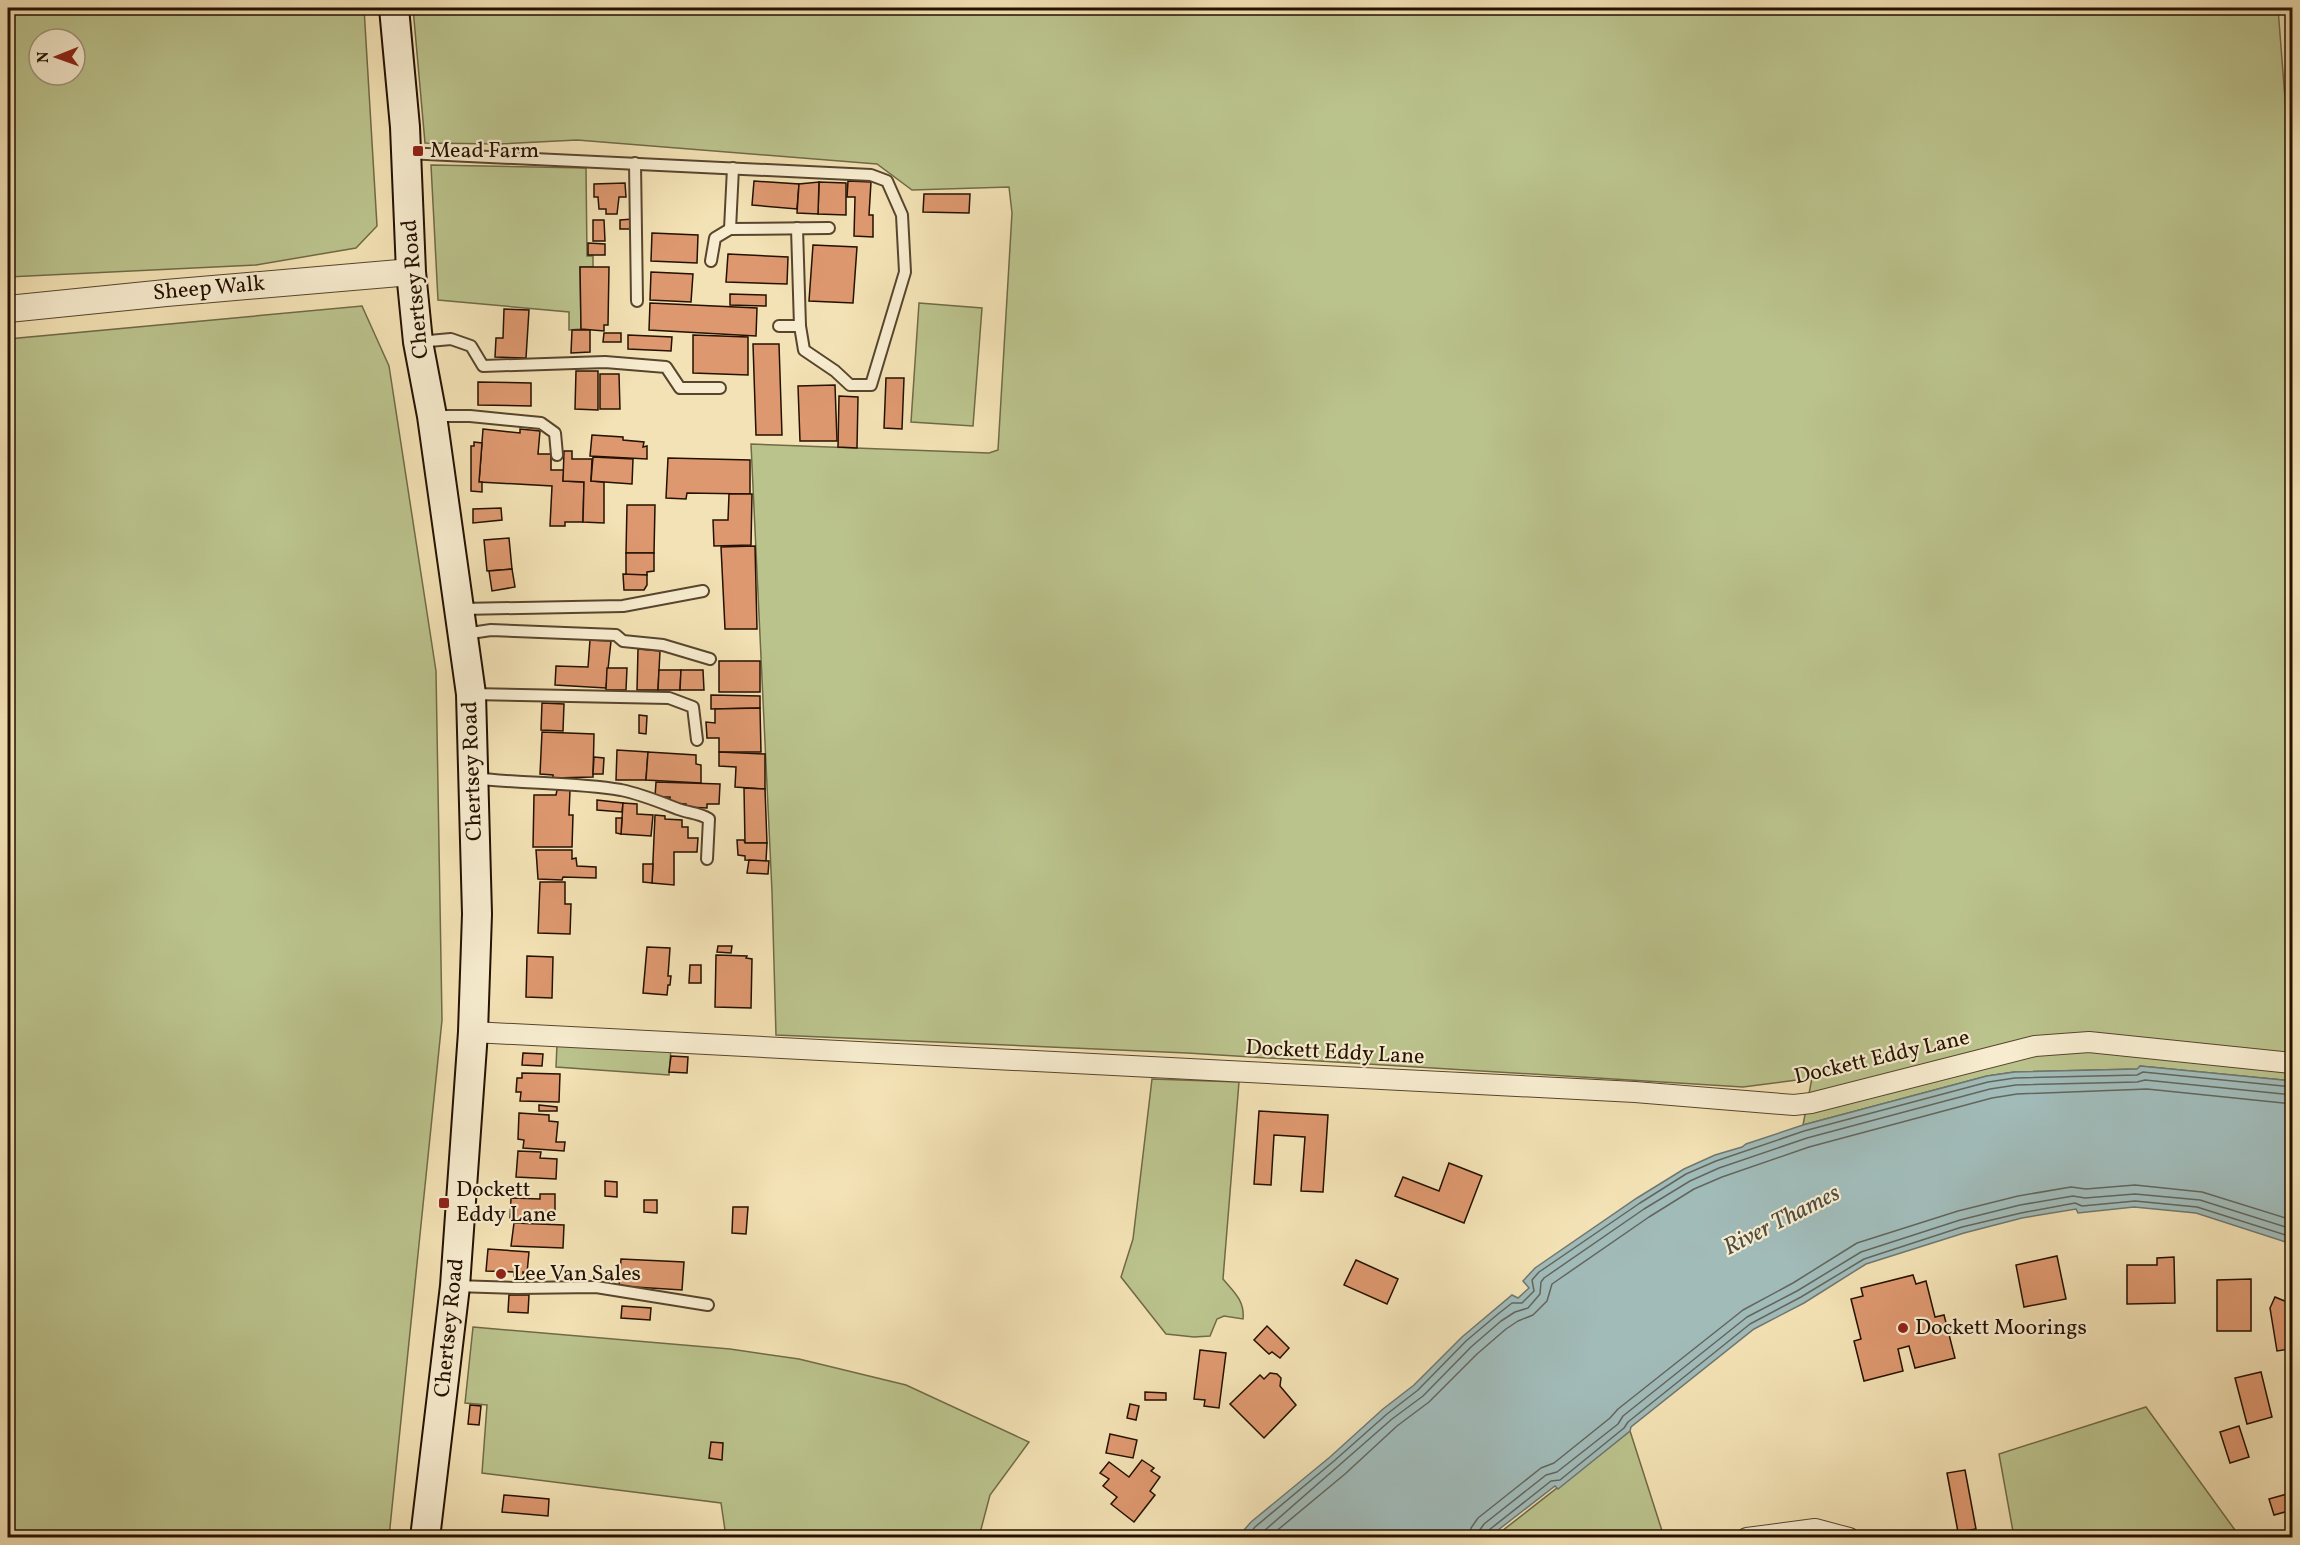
<svg xmlns="http://www.w3.org/2000/svg" width="2300" height="1545" font-family="Vollkorn,serif">
<rect width="100%" height="100%" fill="#f3e2b5"/>
<filter id="stains"><feTurbulence type="fractalNoise" baseFrequency=".00333" numOctaves="4"/><feColorMatrix values="0 0 0 0 .2 0 0 0 0 .09 0 0 0 0 .02 0 0 0 .5 -.17"/></filter>
<radialGradient id="worn" r=".72"><stop offset=".6" stop-color="#630" stop-opacity="0"/><stop offset="1" stop-color="#630" stop-opacity=".3"/></radialGradient>
<g fill="#bbc38d" stroke="#706a46" stroke-width="1.5" fill-rule="evenodd">
<path d="M8,8H364L377,226L356,248L256,265L8,277ZM39,39H75V75H39Z"/>
<polygon points="413,8 2278,8 2292,189 2292,1081 2140,1066 2138,1069 2014,1072 1987,1076 1803,1125 1812,1078 1743,1087 1187,1053 776,1035 772,892 751,444 989,453 998,450 1012,213 1009,187 912,190 877,164 577,140 499,144 425,143"/>
<polygon points="431,165 586,168 587,256 593,256 593,267 580,267 581,329 569,330 569,312 438,300"/>
<polygon points="919,303 982,308 973,426 911,422"/>
<polygon points="362,306 389,366 436,671 442,1020 389,1537 8,1537 8,339"/>
<polygon points="557,1044 671,1048 669,1075 556,1067"/>
<path d="M1152,1079L1239,1082L1223,1279C1234,1292 1245,1301 1243,1319L1224,1316L1217,1319L1210,1336L1194,1337L1166,1334L1121,1277L1133,1239Z"/>
<polygon points="473,1327 730,1349 799,1359 906,1385 1029,1442 990,1495 980,1533 976,1537 726,1537 721,1503 482,1473 487,1405 465,1403"/>
<polygon points="2146,1407 2240,1537 2014,1537 1999,1454"/>
<polygon points="1630,1431 1664,1537 1493,1538"/>
</g>
<polygon fill="#a1bbb9" stroke="#6f776f" stroke-width="1.5" points="2140,1066 2292,1081 2292,1244 2196,1213 2134,1207 2078,1213 2076,1209 2022,1218 1964,1233 1866,1264 1804,1303 1754,1329 1631,1427 1630,1431 1558,1489 1555,1486 1489,1537 1238,1537 1251,1522 1330,1457 1383,1409 1414,1385 1462,1337 1512,1295 1518,1298 1529,1288 1523,1281 1535,1268 1637,1198 1684,1169 1715,1155 1742,1147 1746,1144 1803,1125 1987,1076 2015,1072 2137,1069"/>
<g fill="none" stroke-linecap="round" stroke-linejoin="round">
<g stroke="#62665c" stroke-width="1.5">
<polyline points="1246,1538 1255,1527 1334,1461 1387,1414 1418,1390 1466,1341 1498,1314 1512,1303 1522,1303 1534,1291 1532,1280 1539,1272 1640,1203 1686,1174 1716,1161 1804,1131 1988,1082 2015,1078 2137,1075 2143,1072 2292,1087"/>
<polyline points="1256,1538 1392,1419 1423,1396 1471,1347 1501,1321 1515,1312 1528,1308 1540,1294 1541,1282 1544,1278 1644,1209 1690,1181 1719,1168 1807,1138 1990,1089 2016,1085 2137,1082 2145,1080 2292,1095"/>
<polyline points="1268,1538 1345,1474 1397,1426 1429,1402 1477,1354 1506,1329 1518,1321 1533,1315 1547,1301 1552,1284 1649,1217 1694,1189 1722,1177 1809,1147 1992,1098 2017,1094 2147,1089 2292,1104"/>
<polyline points="1470,1538 1471,1528 1478,1518 1541,1468 1554,1463 1610,1418 1618,1409 1743,1310 1793,1283 1857,1243 1958,1211 2018,1196 2071,1187 2086,1189 2135,1185 2202,1192 2292,1220"/>
<polyline points="1479,1538 1479,1531 1484,1524 1546,1475 1557,1472 1618,1424 1623,1416 1747,1317 1797,1291 1861,1252 1960,1220 2020,1205 2073,1196 2085,1198 2135,1194 2200,1200 2292,1229"/>
<polyline points="1486,1538 1489,1530 1551,1481 1560,1480 1624,1428 1628,1422 1750,1324 1801,1297 1864,1259 1962,1227 2021,1213 2075,1203 2082,1206 2135,1201 2197,1207 2292,1237"/>
</g>
</g>
<g fill="#de986f" stroke="#241100" stroke-width="1.5">
<polygon points="754,181 799,184 797,209 752,205"/>
<polygon points="848,181 871,182 869,215 873,215 873,237 854,236 855,197 847,197"/>
<polygon points="819,182 846,183 846,215 818,214"/>
<polygon points="819,182 818,214 797,213 799,184"/>
<polygon points="625,183 626,197 619,197 617,214 606,214 606,209 599,209 598,197 594,197 594,184"/>
<polygon points="924,194 970,194 969,213 923,212"/>
<polygon points="633,219 633,229 620,229 620,220"/>
<polygon points="593,220 604,220 605,241 593,241"/>
<polygon points="652,233 698,235 697,263 651,261"/>
<polygon points="588,243 605,244 605,255 588,255"/>
<polygon points="813,245 857,247 853,303 809,301"/>
<polygon points="728,254 788,257 787,284 726,282"/>
<polygon points="580,267 609,267 608,325 604,325 604,331 581,329"/>
<polygon points="651,272 693,274 691,302 650,300"/>
<polygon points="730,294 766,295 766,306 730,305"/>
<polygon points="650,303 757,308 756,336 649,330"/>
<polygon points="504,309 529,310 526,358 495,357 496,338 503,338"/>
<polygon points="572,330 590,330 590,352 571,353"/>
<polygon points="604,333 621,333 621,342 603,342"/>
<polygon points="628,335 672,337 671,351 628,349"/>
<polygon points="693,335 748,337 748,375 693,373"/>
<polygon points="753,344 779,344 782,435 756,435"/>
<polygon points="576,371 598,371 598,410 575,409"/>
<polygon points="600,374 619,374 620,409 600,409"/>
<polygon points="886,378 904,378 902,429 884,428"/>
<polygon points="478,382 531,383 531,406 478,405"/>
<polygon points="835,385 837,441 800,441 798,386"/>
<polygon points="839,396 858,397 857,448 838,447"/>
<polygon points="483,429 520,433 520,429 540,431 538,454 551,454 551,470 564,470 563,481 584,482 583,522 565,522 565,526 550,526 552,486 479,482"/>
<polygon points="592,435 623,437 623,440 644,442 643,447 647,446 647,459 590,456"/>
<polygon points="474,442 482,443 479,482 482,482 482,492 471,491 471,446 474,446"/>
<polygon points="564,451 572,451 572,459 592,459 591,481 604,482 604,523 583,522 584,482 563,481"/>
<polygon points="593,457 633,459 632,484 591,481"/>
<polygon points="668,458 750,460 750,494 687,493 686,499 666,498"/>
<polygon points="729,494 752,494 751,545 714,546 713,520 728,520"/>
<polygon points="627,505 655,505 654,553 626,553"/>
<polygon points="501,508 502,520 473,523 473,509"/>
<polygon points="509,538 512,569 487,571 484,540"/>
<polygon points="755,546 757,629 725,629 721,547"/>
<polygon points="626,553 654,553 654,571 647,572 647,575 626,575"/>
<polygon points="512,569 515,587 492,591 489,571"/>
<polygon points="623,574 647,575 647,585 644,590 624,590"/>
<polygon points="590,640 611,641 606,688 555,685 556,666 588,667"/>
<polygon points="638,649 660,651 658,690 637,690"/>
<rect x="719" y="661" width="41" height="31"/>
<polygon points="607,668 627,668 626,690 606,690"/>
<polygon points="659,670 681,670 680,690 658,690"/>
<polygon points="681,670 703,670 704,690 680,690"/>
<polygon points="711,695 760,696 760,708 711,709"/>
<polygon points="542,703 564,704 563,731 541,730"/>
<polygon points="760,708 761,752 719,752 719,738 707,738 706,722 715,723 715,709"/>
<polygon points="639,715 647,716 646,734 639,733"/>
<polygon points="542,732 594,734 593,777 553,778 553,775 540,774"/>
<polygon points="617,750 648,752 646,780 616,780"/>
<polygon points="648,752 696,755 696,764 701,765 701,783 646,780"/>
<polygon points="719,752 765,754 765,789 735,787 736,767 719,766"/>
<polygon points="594,757 604,758 603,774 593,774"/>
<polygon points="656,782 720,784 719,804 707,804 707,808 686,807 686,804 670,803 670,797 655,797"/>
<polygon points="744,788 765,789 767,843 745,843"/>
<polygon points="557,790 570,790 569,815 573,815 572,847 533,847 534,795 556,795"/>
<polygon points="597,800 623,803 622,812 597,810"/>
<polygon points="623,803 637,804 637,814 653,815 651,836 621,834"/>
<polygon points="655,815 665,816 665,819 682,820 682,827 688,827 688,838 698,838 697,852 674,852 674,885 652,883"/>
<polygon points="616,818 622,818 621,834 616,833"/>
<polygon points="737,840 744,840 745,843 767,843 766,861 745,860 745,856 738,855"/>
<polygon points="536,850 572,850 572,859 576,858 577,866 596,867 596,878 563,877 562,880 538,879"/>
<polygon points="749,860 769,861 768,874 747,873"/>
<polygon points="643,864 653,864 652,883 643,882"/>
<polygon points="540,882 565,882 565,904 571,904 570,934 538,933"/>
<polygon points="718,946 732,946 731,953 717,952"/>
<polygon points="647,947 670,948 668,976 671,976 670,985 668,985 667,995 643,993"/>
<polygon points="716,955 747,956 746,958 752,959 751,1008 715,1007"/>
<polygon points="527,956 553,957 552,998 526,997"/>
<polygon points="690,965 701,965 701,983 689,983"/>
<polygon points="523,1053 543,1054 542,1066 522,1065"/>
<polygon points="671,1056 688,1057 687,1073 669,1072"/>
<polygon points="522,1073 560,1074 559,1102 520,1101 521,1092 516,1092 517,1078 522,1078"/>
<polygon points="539,1105 557,1107 557,1111 539,1111"/>
<polygon points="1259,1111 1328,1115 1323,1192 1301,1191 1305,1137 1274,1135 1271,1185 1254,1184"/>
<polygon points="519,1113 549,1115 549,1121 558,1122 556,1142 565,1142 564,1151 523,1148 524,1140 518,1139"/>
<polygon points="518,1151 541,1152 540,1158 557,1159 556,1179 516,1177"/>
<polygon points="1449,1163 1482,1176 1464,1223 1395,1196 1403,1177 1439,1191"/>
<polygon points="605,1181 617,1182 617,1197 605,1196"/>
<polygon points="540,1194 555,1194 555,1221 510,1220 511,1198 540,1199"/>
<polygon points="644,1200 657,1200 657,1213 644,1212"/>
<polygon points="733,1207 748,1207 746,1234 732,1233"/>
<polygon points="514,1223 564,1225 563,1248 511,1246"/>
<polygon points="488,1249 529,1252 527,1273 523,1272 523,1278 514,1277 514,1272 486,1271"/>
<polygon points="2057,1256 2066,1299 2024,1307 2016,1265"/>
<polygon points="2174,1257 2175,1303 2127,1304 2127,1265 2157,1265 2157,1258"/>
<polygon points="621,1259 684,1262 682,1290 619,1286"/>
<polygon points="1356,1260 1398,1279 1387,1304 1344,1285"/>
<polygon points="1913,1275 1916,1284 1926,1281 1935,1317 1944,1315 1955,1358 1915,1368 1909,1346 1898,1349 1903,1371 1864,1381 1854,1341 1861,1339 1851,1299 1863,1296 1861,1288"/>
<polygon points="2251,1279 2251,1331 2217,1331 2217,1280"/>
<polygon points="509,1295 529,1295 528,1313 508,1312"/>
<polygon points="2275,1297 2292,1304 2292,1371 2289,1349 2277,1351 2270,1308"/>
<polygon points="622,1306 651,1308 650,1320 621,1318"/>
<polygon points="1267,1326 1289,1348 1280,1358 1272,1352 1269,1354 1254,1340"/>
<polygon points="1200,1350 1226,1353 1219,1408 1204,1406 1205,1400 1194,1399"/>
<polygon points="2261,1372 2272,1417 2247,1424 2235,1378"/>
<polygon points="1270,1373 1277,1374 1281,1378 1280,1386 1296,1405 1264,1438 1230,1404 1260,1375 1264,1379"/>
<polygon points="1145,1392 1166,1393 1166,1400 1145,1400"/>
<polygon points="1130,1404 1139,1406 1136,1420 1127,1418"/>
<polygon points="470,1405 481,1406 479,1425 468,1424"/>
<polygon points="2239,1426 2249,1457 2230,1463 2220,1432"/>
<polygon points="1110,1434 1137,1440 1133,1458 1106,1453"/>
<polygon points="711,1442 723,1443 722,1460 709,1458"/>
<polygon points="1142,1460 1154,1468 1151,1471 1160,1477 1150,1491 1155,1495 1134,1522 1111,1504 1117,1497 1103,1486 1109,1479 1100,1473 1109,1462 1129,1477"/>
<polygon points="1965,1470 1976,1529 1958,1532 1947,1473"/>
<polygon points="2287,1494 2292,1510 2274,1515 2269,1499"/>
<polygon points="504,1495 549,1499 548,1516 502,1512"/>
</g>
<g fill="none" stroke-linecap="round" stroke-linejoin="round">
<defs>
<g id="service">
<polyline points="406,153 871,175 887,181 902,215 905,272 871,385 850,385 835,371 804,350 800,326 779,326"/>
<polyline points="635,163 637,301"/>
<polyline points="733,168 730,229 829,228"/>
<polyline points="797,228 800,326"/>
<polyline points="711,261 715,238 730,229"/>
<polyline points="418,342 451,339 471,346 483,366 605,362 666,367 680,388 720,388"/>
<polyline points="432,416 470,416 541,423 555,433 557,455"/>
<polyline points="461,609 623,606 703,591"/>
<polyline points="464,634 491,630 616,635 623,641 663,645 710,659"/>
<polyline points="471,694 669,698 693,707 697,740"/>
<path d="M473,778C523,784 572,782 621,790C641,794 660,802 678,809C689,813 699,813 709,819L707,859"/>
<polyline points="455,1286 517,1288 596,1287 708,1305"/>
</g>
<g id="minor">
<polyline points="473,1032 1635,1092 1794,1105 1811,1103 2035,1046 2089,1042 2292,1063"/>
<polyline points="1747,1538 1815,1529 1849,1538"/>
</g>
<polyline id="tertiary" points="8,309 166,293 411,272"/>
<polyline id="secondary" points="394,8 405,127 411,272 418,342 432,416 471,694 477,914 473,1032 455,1286 425,1538"/>
</defs>
<use href="#service" stroke="#58452d" stroke-width="14"/>
<use href="#minor" stroke="#58452d" stroke-width="22"/>
<use href="#tertiary" stroke="#58452d" stroke-width="28"/>
<use href="#secondary" stroke="#241100" stroke-width="32"/>
<use href="#service" stroke="#f7eccf" stroke-width="10"/>
<use href="#minor" stroke="#f7eccf" stroke-width="20"/>
<use href="#tertiary" stroke="#f7eccf" stroke-width="26"/>
<use href="#secondary" stroke="#f7eccf" stroke-width="28"/>
</g>
<g fill="#8f2418" stroke="#f7eccf" stroke-width="2">
<rect x="412" y="145" width="12" height="12" rx="3"/>
<rect x="438" y="1197" width="12" height="12" rx="3"/>
<circle cx="501" cy="1274" r="6"/>
<circle cx="1903" cy="1328" r="6"/>
</g>
<g text-anchor="middle" dominant-baseline="central" stroke-width="4.5" stroke-linejoin="round" paint-order="stroke">
<g font-size="22" fill="#241100" stroke="#f7eccf" text-anchor="start">
<text x="430" y="151">Mead Farm</text>
<text x="456" y="1190">Dockett<tspan x="456" dy="25">Eddy Lane</tspan></text>
<text x="513" y="1274">Lee Van Sales</text>
<text x="1915" y="1328">Dockett Moorings</text>
</g>
<g font-size="22" fill="#241100" stroke="#f7eccf">
<text transform="translate(209 289) rotate(-5)">Sheep Walk</text>
<text transform="translate(416 289) rotate(-95)">Chertsey Road</text>
<text transform="translate(473 771) rotate(-92)">Chertsey Road</text>
<text transform="translate(1335 1053) rotate(3)">Dockett Eddy Lane</text>
<text transform="translate(1882 1058) rotate(-13)">Dockett Eddy Lane</text>
<text transform="translate(450 1328) rotate(-84)">Chertsey Road</text>
</g>
<g font-size="24" font-style="italic" fill="#504c41" stroke="#f7eccf">
<text transform="translate(1782 1221) rotate(-27)">River Thames</text>
</g>
</g>
<rect width="2300" height="1545" fill="none" stroke="#f3e2b5" stroke-width="30"/>
<rect x="9" y="9" width="2282" height="1527" fill="none" stroke="#241100" stroke-width="3"/>
<rect x="15" y="15" width="2270" height="1515" fill="none" stroke="#241100" stroke-width="1.5"/>
<g transform="translate(57 57) rotate(269)"><circle r="28" fill="#f7eccf" stroke="#a3947c" stroke-width="1.5"/>
<path d="M0-4.5L10 22L0 15L-10 22Z" fill="#8f2418"/>
<text y="-9" font-size="16" font-weight="bold" text-anchor="middle" fill="#241100">N</text>
</g>
<rect width="100%" height="100%" filter="url(#stains)"/>
<rect width="100%" height="100%" fill="url(#worn)"/>
</svg>
